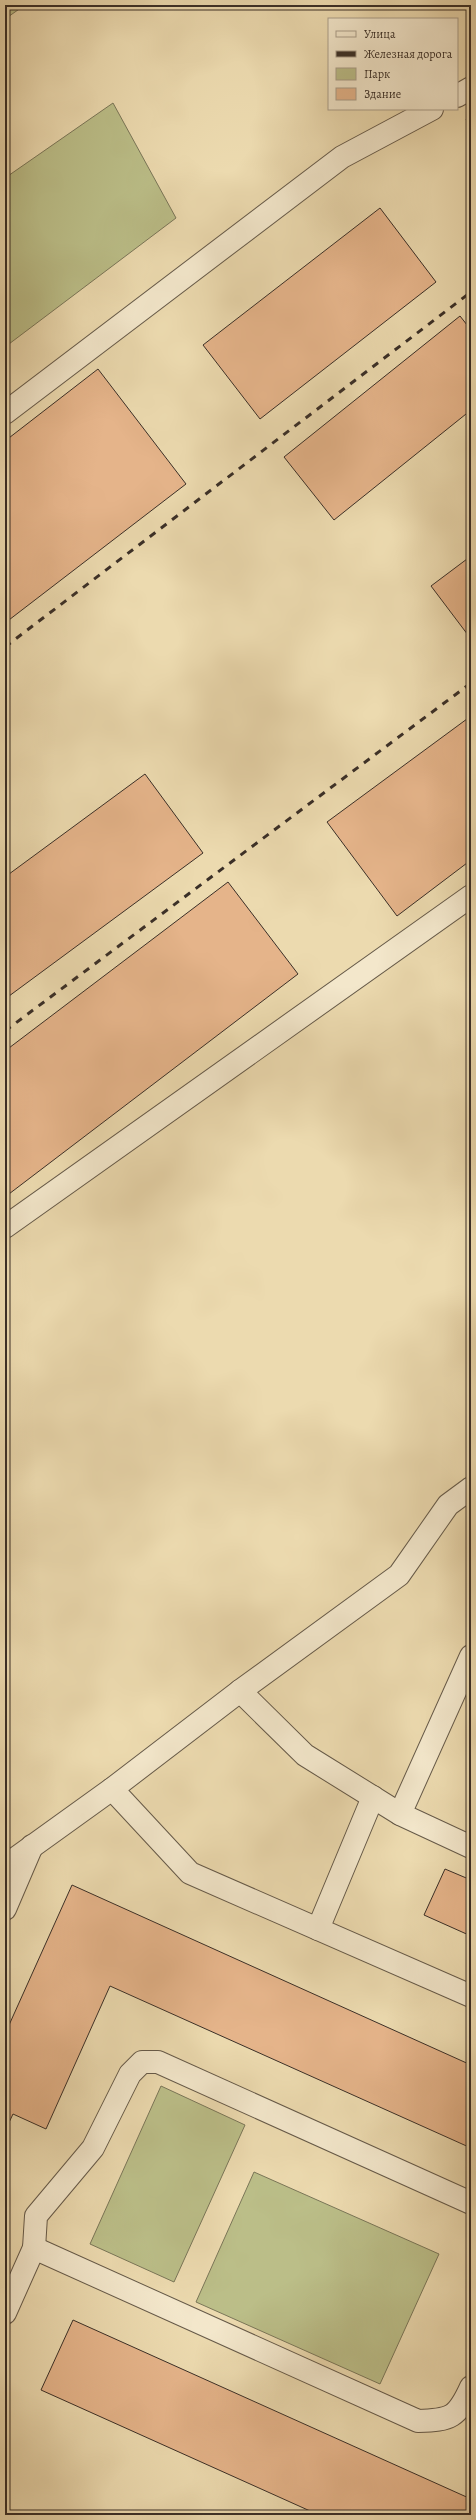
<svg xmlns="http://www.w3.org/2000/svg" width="476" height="2520" font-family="Alegreya,serif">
<rect width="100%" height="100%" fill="#ecdaaf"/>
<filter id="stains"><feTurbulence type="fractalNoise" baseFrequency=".005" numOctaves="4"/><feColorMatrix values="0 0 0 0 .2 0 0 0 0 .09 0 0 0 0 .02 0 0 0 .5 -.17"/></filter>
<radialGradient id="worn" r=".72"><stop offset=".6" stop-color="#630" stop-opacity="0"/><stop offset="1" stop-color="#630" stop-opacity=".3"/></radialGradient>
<g fill="#bbbe88" stroke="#7a7658">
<polygon points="5,5 25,5 5,19"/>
<polygon points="113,103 176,218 5,347 5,178"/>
<polygon points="161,2086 245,2125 174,2282 90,2244"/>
<polygon points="254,2172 439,2254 380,2384 196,2302"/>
</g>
<g fill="#e5b48a" stroke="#3a2f27">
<polygon points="471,115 471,127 466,119"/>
<polygon points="380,208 436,282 260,419 203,345"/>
<polygon points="460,316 471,330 471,410 334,520 284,457"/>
<polygon points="98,369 186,484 5,623 5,441"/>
<polygon points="471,556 471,639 431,586"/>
<polygon points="471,716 471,860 397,916 327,822"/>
<polygon points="145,774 203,853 5,999 5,877"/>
<polygon points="228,882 298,974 5,1197 5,1051"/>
<polygon points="445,1869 471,1880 471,1936 424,1915"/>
<polygon points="72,1885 471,2065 471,2148 110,1986 46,2129 13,2114 5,2131 5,2034"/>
<polygon points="73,2320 471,2499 471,2515 319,2515 41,2390"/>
</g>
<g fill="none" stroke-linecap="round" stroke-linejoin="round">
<defs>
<g id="minor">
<polyline points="457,96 471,88"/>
<polyline points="5,413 342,157 432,109"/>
<polyline points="5,1227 471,896"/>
<polyline points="471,1656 400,1814 471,1847"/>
<polyline points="240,1691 305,1755 400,1814"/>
<polyline points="112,1789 190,1873 471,1996"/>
<polyline points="5,1866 112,1789 240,1691 399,1575 448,1505 471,1488"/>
<polyline points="5,1909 32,1846"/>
<polyline points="318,1929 373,1797"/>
<polyline points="34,2248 36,2216 93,2148 130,2074 142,2062 158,2062 471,2203"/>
<path d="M5,2313L34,2248L418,2421C451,2420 457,2418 471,2387"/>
</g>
</defs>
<use href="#minor" stroke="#665a49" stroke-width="24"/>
<use href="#minor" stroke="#f3e7cb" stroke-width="22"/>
<g stroke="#3a2f27" stroke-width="3" stroke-dasharray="7 7" stroke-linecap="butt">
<polyline points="5,647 471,292"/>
<polyline points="5,1031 471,683"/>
</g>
</g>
<rect width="476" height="2520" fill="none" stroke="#ecdaaf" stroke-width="20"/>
<rect x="6" y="6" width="464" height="2508" fill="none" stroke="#3a2f27" stroke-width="2"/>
<rect x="10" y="10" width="456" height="2500" fill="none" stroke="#3a2f27"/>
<rect x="328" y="18" width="130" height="92" fill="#f3e7cb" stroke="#a99d89"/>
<rect x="336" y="31" width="20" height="6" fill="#f3e7cb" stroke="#a99d89"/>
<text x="364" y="38" font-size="12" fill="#3a2f27">Улица</text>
<rect x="336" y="51" width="20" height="6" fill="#3a2f27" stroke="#a99d89"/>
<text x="364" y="58" font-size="12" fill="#3a2f27">Железная дорога</text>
<rect x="336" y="68" width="20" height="12" fill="#bbbe88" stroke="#a99d89"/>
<text x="364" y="78" font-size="12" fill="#3a2f27">Парк</text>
<rect x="336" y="88" width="20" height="12" fill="#e5b48a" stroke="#a99d89"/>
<text x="364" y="98" font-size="12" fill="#3a2f27">Здание</text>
<rect width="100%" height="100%" filter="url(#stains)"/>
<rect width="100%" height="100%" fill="url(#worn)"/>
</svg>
